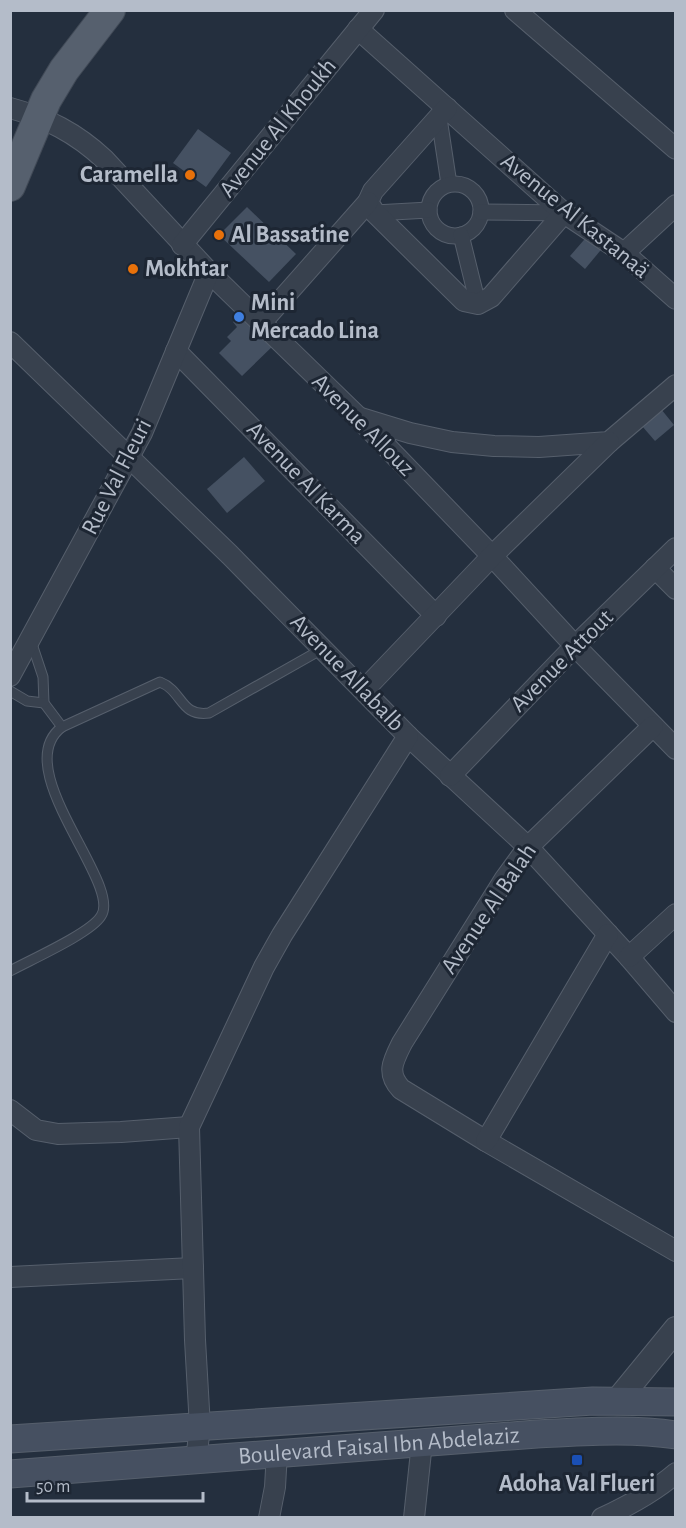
<svg xmlns="http://www.w3.org/2000/svg" width="686" height="1528" font-family="'Alegreya Sans',sans-serif">
<rect width="100%" height="100%" fill="#242f3e"/>
<g fill="#455162">
<polygon points="198,129 231,153 206,187 173,163"/>
<polygon points="247,207 296,254 269,282 219,235"/>
<polygon points="590,233 605,245 585,269 570,256"/>
<polygon points="244,311 276,343 242,376 219,353 231,341 227,337 237,327 233,322"/>
<polygon points="661,409 674,425 655,441 642,426"/>
<polygon points="244,457 265,481 227,513 207,489"/>
</g>
<g fill="none" stroke-linecap="round" stroke-linejoin="round">
<defs>
<g id="service">
<polyline points="31,641 43,677 44,703 62,727"/>
<polyline points="10,691 27,701 44,703"/>
<path d="M10,971C30,960 91,933 101,916C123,884 7,768 62,727L160,682C183,691 180,717 209,713L324,648"/>
</g>
<g id="pedestrian">
<polyline points="439,118 449,184"/>
<circle cx="455" cy="210" r="26"/>
<polyline points="481,212 564,213"/>
<polyline points="375,213 429,210"/>
<polyline points="461,235 478,304"/>
</g>
<g id="minor">
<polyline points="515,10 676,149"/>
<polyline points="358,29 564,213 624,253 676,299"/>
<path d="M10,108C47,118 76,133 104,159L209,272L357,416L492,556L575,646L676,749"/>
<polyline points="447,108 373,191 368,202 375,213 464,301 478,304 491,297 564,213"/>
<polyline points="182,245 374,10"/>
<polyline points="624,253 676,205"/>
<polyline points="261,323 368,202"/>
<polyline points="10,342 230,555 408,736 528,847 629,957 676,1012"/>
<polyline points="176,351 436,616"/>
<polyline points="361,418 410,433 452,442 494,446 539,447 609,442 676,385"/>
<polyline points="655,568 676,589"/>
<polyline points="10,676 142,433 209,272"/>
<polyline points="364,690 492,556 609,442"/>
<path d="M653,726L528,847L504,880L402,1043C393,1061 386,1073 401,1089L486,1141L676,1251"/>
<polyline points="450,776 575,646 676,548"/>
<polyline points="629,957 676,914"/>
<polyline points="10,1110 36,1130 58,1134 121,1132 189,1127"/>
<polyline points="486,1141 608,934"/>
<polyline points="10,1277 193,1268"/>
<polyline points="196,1460 200,1427 195,1340 189,1127 264,967 282,935 408,736"/>
<polyline points="269,1518 275,1487 277,1452"/>
<polyline points="414,1518 422,1442"/>
<path d="M602,1518C628,1506 654,1492 676,1473"/>
</g>
<polyline id="tertiary" points="617,1401 676,1329"/>
<g id="secondary">
<polyline points="10,1439 593,1401 676,1402"/>
<path id="s1" d="M10,1474L537,1434C583,1432 629,1428 676,1435"/>
</g>
<polyline id="primary" points="10,186 46,100 64,70 110,10"/>
</defs>
<use href="#service" stroke="#565f6c" stroke-width="11"/>
<use href="#pedestrian" stroke="#565f6c" stroke-width="17"/>
<use href="#minor" stroke="#565f6c" stroke-width="22"/>
<use href="#tertiary" stroke="#565f6c" stroke-width="26"/>
<use href="#secondary" stroke="#565f6c" stroke-width="29"/>
<use href="#primary" stroke="#414a57" stroke-width="32"/>
<use href="#service" stroke="#38414e" stroke-width="9"/>
<use href="#pedestrian" stroke="#38414e" stroke-width="15"/>
<use href="#minor" stroke="#38414e" stroke-width="20"/>
<use href="#tertiary" stroke="#38414e" stroke-width="24"/>
<use href="#secondary" stroke="#465061" stroke-width="27"/>
<use href="#primary" stroke="#56606e" stroke-width="30"/>
</g>
<g fill="#e8710a" stroke="#1d2633" stroke-width="2">
<circle cx="190" cy="175" r="6"/>
<circle cx="219" cy="235" r="6"/>
<circle cx="133" cy="269" r="6"/>
</g>
<circle fill="#3f7fe0" stroke="#1d2633" stroke-width="2" cx="239" cy="317" r="6"/>
<rect fill="#1a4fb4" stroke="#1d2633" stroke-width="2" x="571" y="1454" width="12" height="12" rx="3"/>
<g text-anchor="middle" dominant-baseline="central" stroke-width="6" stroke-linejoin="round" paint-order="stroke">
<g font-size="24" fill="#b4bcc9" stroke="#1d2633">
<text transform="translate(278 128) rotate(-51)">Avenue Al Khoukh</text>
<text transform="translate(575 216) rotate(39)">Avenue Al Kastanaä</text>
<text transform="translate(363 425) rotate(45)">Avenue Allouz</text>
<text transform="translate(117 477) rotate(-63)">Rue Val Fleuri</text>
<text transform="translate(306 483) rotate(46)">Avenue Al Karma</text>
<text transform="translate(562 661) rotate(-45)">Avenue Attout</text>
<text transform="translate(347 673) rotate(46)">Avenue Allabalb</text>
<text transform="translate(489 909) rotate(-56)">Avenue Al Balah</text>
<text stroke="none"><textPath href="#s1" startOffset="370">Boulevard Faisal Ibn Abdelaziz</textPath></text>
</g>
<g font-size="24" font-weight="bold" fill="#b4bcc9" stroke="#1d2633" text-anchor="start">
<text x="178" y="175" text-anchor="end">Caramella</text>
<text x="231" y="235">Al Bassatine</text>
<text x="145" y="269">Mokhtar</text>
<text x="251" y="303">Mini<tspan x="251" dy="28">Mercado Lina</tspan></text>
<text x="577" y="1484" text-anchor="middle">Adoha Val Flueri</text>
</g>
</g>
<rect width="686" height="1528" fill="none" stroke="#b4bcc9" stroke-width="24"/>
<path d="M27 1492v9h176v-9" fill="none" stroke="#b4bcc9" stroke-width="3"/>
<text x="36" y="1492" font-size="18" fill="#b4bcc9" stroke="#1d2633" stroke-width="4.5" paint-order="stroke">50 m</text>
</svg>
